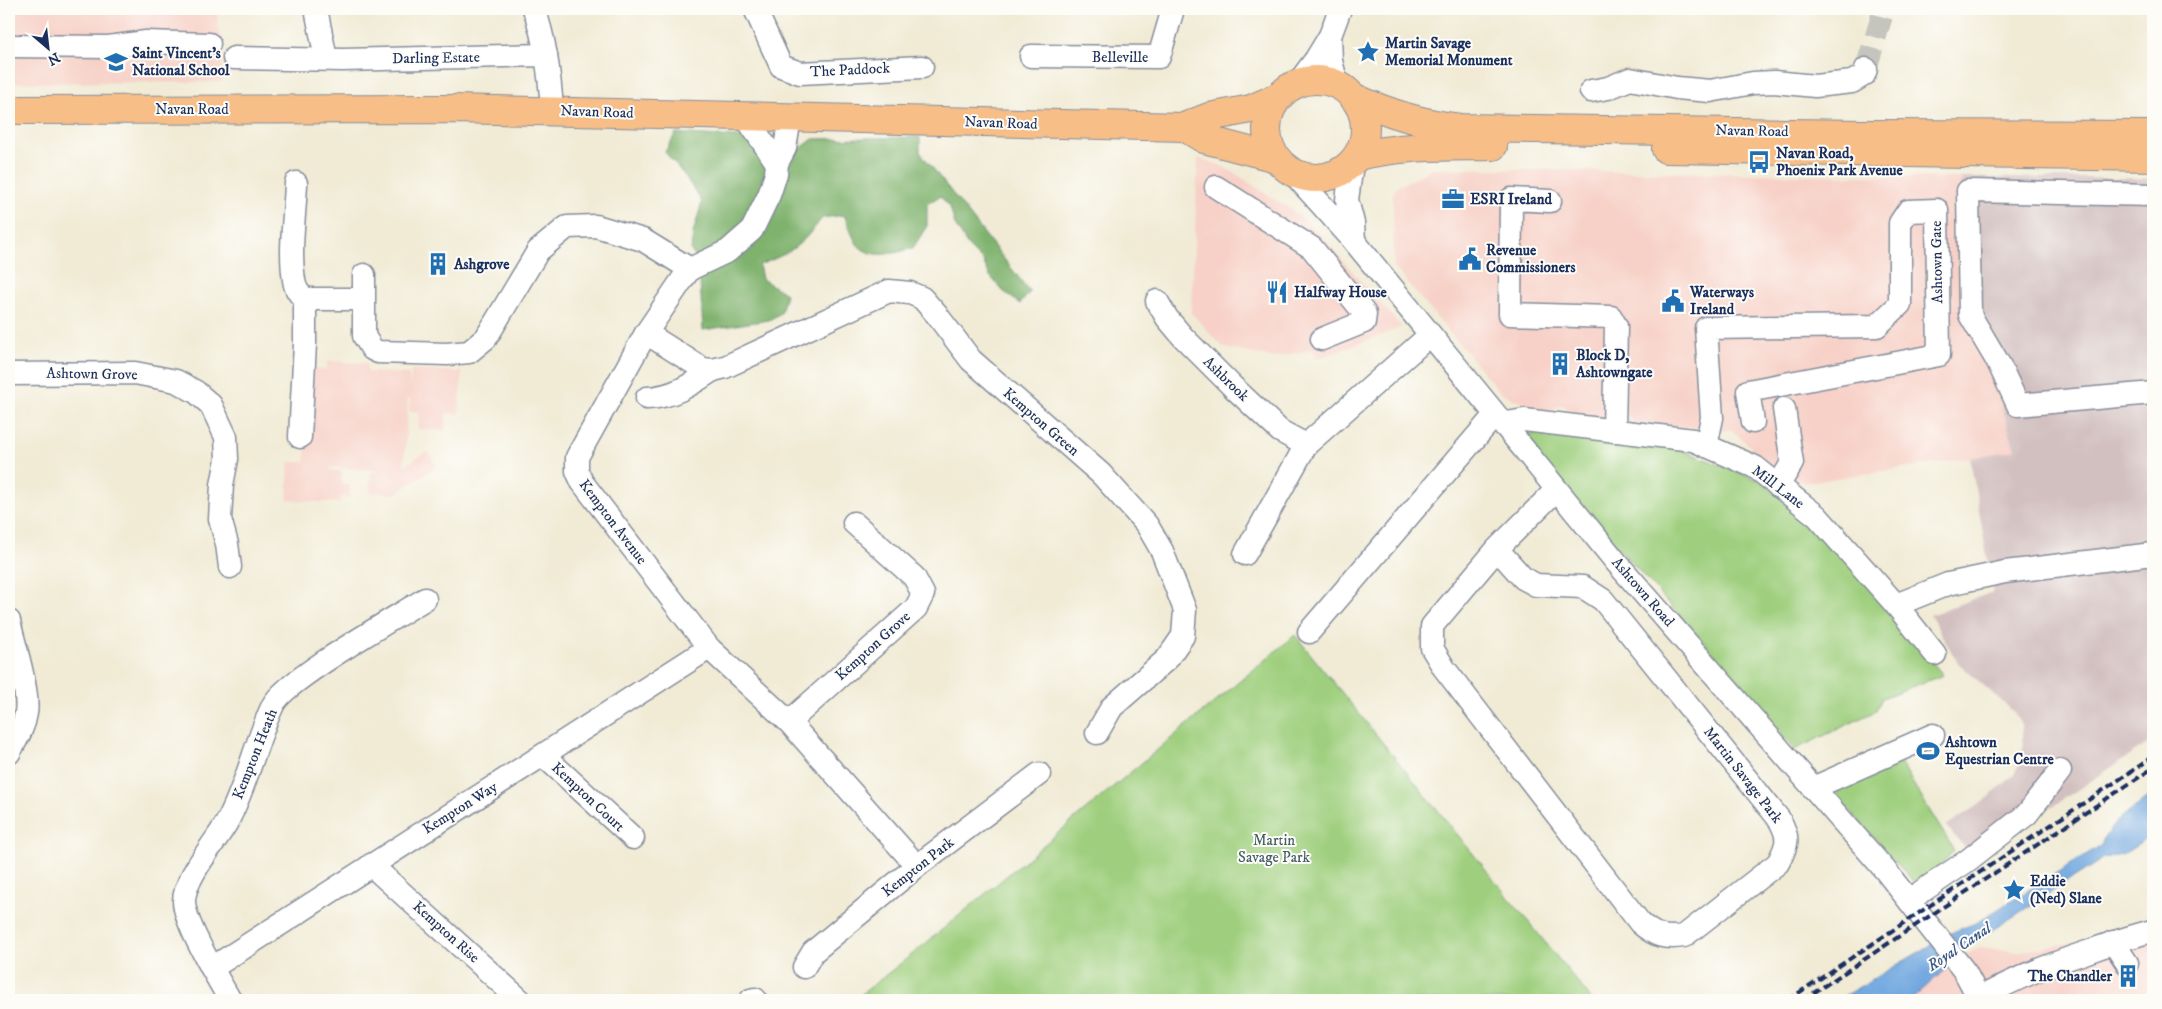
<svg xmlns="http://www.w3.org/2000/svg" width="2162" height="1009" font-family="'IM FELL DW Pica',serif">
<rect width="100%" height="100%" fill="#fdfcf7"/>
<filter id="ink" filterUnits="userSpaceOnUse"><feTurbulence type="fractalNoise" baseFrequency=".02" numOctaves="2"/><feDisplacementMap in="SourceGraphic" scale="10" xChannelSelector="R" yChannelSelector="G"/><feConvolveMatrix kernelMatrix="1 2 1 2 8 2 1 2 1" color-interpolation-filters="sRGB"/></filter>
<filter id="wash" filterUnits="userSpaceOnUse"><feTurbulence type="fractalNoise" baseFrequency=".0096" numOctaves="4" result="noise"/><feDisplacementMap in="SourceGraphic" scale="20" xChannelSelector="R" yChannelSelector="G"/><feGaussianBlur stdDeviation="1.12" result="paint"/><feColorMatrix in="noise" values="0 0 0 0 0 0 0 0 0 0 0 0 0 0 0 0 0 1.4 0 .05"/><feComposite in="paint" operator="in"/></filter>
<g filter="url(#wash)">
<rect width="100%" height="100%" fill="#f1ebd5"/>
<g fill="#f7d1c8">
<polygon points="9,9 217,9 218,27 223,42 222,82 9,83"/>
<polygon points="1198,158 1220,165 1236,174 1299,215 1324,238 1372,295 1402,327 1317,359 1313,349 1274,358 1224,348 1191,313"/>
<polygon points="1434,168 1961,178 1963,314 1992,372 2016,451 1804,483 1764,459 1732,430 1633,423 1621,408 1603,419 1577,416 1563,405 1543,413 1500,392 1394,267 1393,195 1397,187"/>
<polygon points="327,361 367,363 367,372 409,374 409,387 412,369 462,372 459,414 446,414 445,431 418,429 419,412 409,411 410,399 408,399 404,466 427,451 437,466 395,494 370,492 371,472 378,472 378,470 331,467 330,470 342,471 341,484 350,484 349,498 340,497 340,503 287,500 289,462 305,462 310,369 327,370"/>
<polygon points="2153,919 2153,1000 1911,1000 1950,965 1967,954 1983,947 2017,952 2081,941"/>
</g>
<polygon fill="#d2bfc0" points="1961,178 2153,178 2153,740 1974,858 1946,826 1984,801 2013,776 2023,756 2022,727 2014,712 1958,663 1930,615 1993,592 1970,458 2015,450 1992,372 1963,314"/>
<g fill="#9fcf7e" stroke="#5d7f6e">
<polygon points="1512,430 1666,444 1761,481 1822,530 1943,675 1882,698 1876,711 1794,750 1724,665"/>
<polygon points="1295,635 1592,1000 854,1000 919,949"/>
<polygon points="1899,761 1954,850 1937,870 1913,881 1836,796 1841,784"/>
</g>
<path fill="#7fb26d" stroke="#4d7066" d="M676,133L751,138L762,158L796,152L813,139L920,137V152L1030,292L1020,304L1003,291L990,276L983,261L968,246L955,225L950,207L940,196L927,204V226L913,248C896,253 870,261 857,244C852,236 848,224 844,215L822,218C801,246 791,253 759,265L762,279L786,294L781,313L769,320L703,330L699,265L691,250L693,233L702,202L685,176L665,152Z"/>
<path fill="#72a8e0" stroke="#466c9f" d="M2153,795V835L2122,855L2104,858L1966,947L1948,961L1950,965L1911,1000H1837L1955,931L1976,923L2100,846C2111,822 2131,809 2153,795Z"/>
</g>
<g filter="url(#ink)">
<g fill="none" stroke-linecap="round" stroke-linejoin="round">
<polyline stroke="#c6c5bd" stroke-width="22" stroke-dasharray="22 11" stroke-linecap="butt" points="1866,69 1884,9"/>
<defs>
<g id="minor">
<polyline points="316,9 326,59"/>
<path d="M534,9C546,42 550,76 552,111"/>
<polyline points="755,9 781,66 800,73 922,67"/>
<polyline points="1330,36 1331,61 1337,84"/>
<polyline points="9,46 108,47 146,42 209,44"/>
<polyline points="1031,56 1159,57 1173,9"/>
<polyline points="234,58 343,60 546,55"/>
<polyline points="1298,83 1316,59 1330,36 1340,9"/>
<polyline points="1591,91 1608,88 1630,79 1677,88 1710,91 1753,83 1774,82 1815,86 1852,82 1864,75 1866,69"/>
<polyline points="745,116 777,163"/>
<polyline points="790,118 785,148 777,163 776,174 769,195 752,230 728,251 690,269 684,277 646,333 577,457 577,471 582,482 709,648 789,722 917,866"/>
<polyline points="1352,164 1347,200 1353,223 1354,241"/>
<polyline points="1292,172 1354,241 1617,563 1885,870 1965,972 1980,1000"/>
<path d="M296,183C295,214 289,249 294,280C295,288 299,295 306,299H363"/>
<polyline points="1216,187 1312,248 1365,314 1364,322 1322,339"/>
<polyline points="2153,195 1968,191 1970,315 1999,364 2018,405 2153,393"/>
<polyline points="1550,201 1511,199 1510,314 1611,317 1616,326 1614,431"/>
<polyline points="364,275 364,336 372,349 378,352 447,354 469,352 486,338 538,251 567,227 596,226 643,240 690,269"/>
<polyline points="1157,301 1167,318 1183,337 1233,387 1280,431 1306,445"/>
<polyline points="646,333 703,369 713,370 725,367 889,291 910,293 922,298 937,315 971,360 1101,474 1147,525 1162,551 1185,610 1183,636 1167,659 1112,707 1097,733"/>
<polyline points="9,374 135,373 176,381 196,392 211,405 226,437 227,459 222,485 220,519 227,544 230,567"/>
<path d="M647,398C674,397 692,384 713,370"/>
<polyline points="1502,424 1524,420 1693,440 1755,467 1817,516 1896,605 1935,654"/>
<polyline points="300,437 305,344 305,298"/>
<polyline points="1706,446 1712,418 1706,328 1877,326 1900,304 1900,223 1908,211 1937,210 1939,355 1748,391 1753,422"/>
<polyline points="1778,486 1792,463 1784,409"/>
<path d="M1497,549L1523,578L1536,585L1583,587L1603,600L1779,819C1790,838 1788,844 1778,863L1684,936C1664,939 1655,936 1640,923L1444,668L1432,648V626L1497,549L1556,490"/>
<polyline points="1245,554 1306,445 1430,335"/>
<polyline points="1896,605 1948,584 2005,572 2153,554"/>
<path d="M9,621C14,644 30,693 26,713C24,728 16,740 9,753"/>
<polyline points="1309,632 1495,415"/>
<polyline points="789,722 916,608 923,594 914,577 854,523"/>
<polyline points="544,756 633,838"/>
<polyline points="1813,788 1933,735"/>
<polyline points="371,865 520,1000"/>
<polyline points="1909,900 1967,861 2027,814 2060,771"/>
<polyline points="2113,942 2127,963"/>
<polyline points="804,967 813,952 917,866 1039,774"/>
<polyline points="212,968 709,648"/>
<path d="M230,1000C218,979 184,923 184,901C184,878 216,842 227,822C247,785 255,743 273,705C285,680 395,618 425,599"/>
<polyline points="751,1000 755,999"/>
<path d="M1977,1000C2012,979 2048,965 2087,952C2109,944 2130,936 2153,931"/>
</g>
<g id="major">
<circle cx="1316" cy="129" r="49"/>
<path d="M1355,98C1391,114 1421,123 1460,128L1862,134L2153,135"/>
<polyline points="9,110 454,109 1184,127 1209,117 1251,109 1278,97"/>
<polyline points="1184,127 1204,139 1276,158"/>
<polyline points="1666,149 2153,157"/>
<path d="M1358,156C1402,145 1447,147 1493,146"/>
</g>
</defs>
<use href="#minor" stroke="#868d9a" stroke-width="25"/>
<use href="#major" stroke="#868d9a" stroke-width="30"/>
<use href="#minor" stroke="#fff" stroke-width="22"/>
<use href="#major" stroke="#f7be88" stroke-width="28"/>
<g stroke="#1b2f5e" stroke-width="4" stroke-dasharray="8 4" stroke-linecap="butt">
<polyline points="1788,1000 2153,757"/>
<polyline points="1803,1000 2153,768"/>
</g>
</g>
</g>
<defs>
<symbol id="sight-bare" viewBox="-9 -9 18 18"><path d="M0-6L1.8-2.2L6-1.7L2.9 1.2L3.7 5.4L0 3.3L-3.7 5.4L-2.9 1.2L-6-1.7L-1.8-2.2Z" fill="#1f6fb2" stroke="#fdfcf7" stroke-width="2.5" paint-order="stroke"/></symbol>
<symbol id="school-bare" viewBox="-9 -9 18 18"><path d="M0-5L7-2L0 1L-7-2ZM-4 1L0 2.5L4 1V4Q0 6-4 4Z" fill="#1f6fb2" stroke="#fdfcf7" stroke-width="2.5" paint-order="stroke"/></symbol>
<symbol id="bus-bare" viewBox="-9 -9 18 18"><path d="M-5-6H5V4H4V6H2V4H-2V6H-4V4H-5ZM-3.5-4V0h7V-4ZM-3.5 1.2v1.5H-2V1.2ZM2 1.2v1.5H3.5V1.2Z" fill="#1f6fb2" stroke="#fdfcf7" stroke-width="2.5" paint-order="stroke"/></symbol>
<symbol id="office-bare" viewBox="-9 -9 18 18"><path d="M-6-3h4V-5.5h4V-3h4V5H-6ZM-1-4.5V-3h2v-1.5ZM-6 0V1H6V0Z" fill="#1f6fb2" stroke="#fdfcf7" stroke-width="2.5" paint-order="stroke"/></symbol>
<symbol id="civic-bare" viewBox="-9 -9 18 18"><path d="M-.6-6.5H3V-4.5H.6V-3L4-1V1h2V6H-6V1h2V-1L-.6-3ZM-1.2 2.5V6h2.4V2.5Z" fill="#1f6fb2" stroke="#fdfcf7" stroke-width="2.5" paint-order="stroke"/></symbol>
<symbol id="building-bare" viewBox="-9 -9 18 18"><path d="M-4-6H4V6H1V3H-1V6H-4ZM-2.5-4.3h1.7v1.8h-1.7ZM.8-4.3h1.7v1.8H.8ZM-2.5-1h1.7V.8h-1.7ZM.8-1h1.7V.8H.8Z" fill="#1f6fb2" stroke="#fdfcf7" stroke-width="2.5" paint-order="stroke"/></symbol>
<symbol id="restaurant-bare" viewBox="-9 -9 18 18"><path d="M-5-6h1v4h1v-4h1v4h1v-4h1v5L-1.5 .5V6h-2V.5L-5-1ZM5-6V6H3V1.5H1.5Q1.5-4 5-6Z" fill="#1f6fb2" stroke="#fdfcf7" stroke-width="2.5" paint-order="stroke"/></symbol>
<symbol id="stadium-bare" viewBox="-9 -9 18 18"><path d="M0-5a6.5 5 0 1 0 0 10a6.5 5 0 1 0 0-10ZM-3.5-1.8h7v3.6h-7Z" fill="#1f6fb2" stroke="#fdfcf7" stroke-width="2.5" paint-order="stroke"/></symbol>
</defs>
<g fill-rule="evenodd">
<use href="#sight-bare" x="1352" y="36" width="32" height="32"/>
<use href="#school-bare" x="100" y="46" width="32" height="32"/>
<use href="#bus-bare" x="1743" y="146" width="32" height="32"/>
<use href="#office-bare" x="1437" y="183" width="32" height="32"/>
<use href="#civic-bare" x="1454" y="243" width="32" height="32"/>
<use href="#building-bare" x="422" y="248" width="32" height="32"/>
<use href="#restaurant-bare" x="1261" y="276" width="32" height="32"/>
<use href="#civic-bare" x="1657" y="285" width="32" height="32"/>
<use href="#building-bare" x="1544" y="348" width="32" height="32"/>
<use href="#stadium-bare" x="1912" y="735" width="32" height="32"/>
<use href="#sight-bare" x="1998" y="874" width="32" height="32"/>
<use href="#building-bare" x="2112" y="960" width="32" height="32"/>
</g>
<g text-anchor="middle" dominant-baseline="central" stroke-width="4" stroke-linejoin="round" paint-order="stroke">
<g font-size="15" font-weight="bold" fill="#1b2f5e" stroke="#fdfcf7" text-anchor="start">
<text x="1385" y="43">Martin Savage<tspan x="1385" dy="17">Memorial Monument</tspan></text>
<text x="132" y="53">Saint Vincent's<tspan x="132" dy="17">National School</tspan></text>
<text x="1776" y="153">Navan Road,<tspan x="1776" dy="17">Phoenix Park Avenue</tspan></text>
<text x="1470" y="199">ESRI Ireland</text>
<text x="1486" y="250">Revenue<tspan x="1486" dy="17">Commissioners</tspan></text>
<text x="454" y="264">Ashgrove</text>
<text x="1294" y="292">Halfway House</text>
<text x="1690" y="292">Waterways<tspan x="1690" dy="17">Ireland</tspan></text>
<text x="1576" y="355">Block D,<tspan x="1576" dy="17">Ashtowngate</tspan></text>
<text x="1945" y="742">Ashtown<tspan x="1945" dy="17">Equestrian Centre</tspan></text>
<text x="2030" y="881">Eddie<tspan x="2030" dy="17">(Ned) Slane</tspan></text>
<text x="2112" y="976" text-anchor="end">The Chandler</text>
</g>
<g font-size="15" fill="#1b2f5e" stroke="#fdfcf7">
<text x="1120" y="57">Belleville</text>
<text transform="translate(436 58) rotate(-1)">Darling Estate</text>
<text transform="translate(850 70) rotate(-3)">The Paddock</text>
<text x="192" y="109">Navan Road</text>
<text transform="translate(597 112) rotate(2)">Navan Road</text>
<text transform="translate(1001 123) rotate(2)">Navan Road</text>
<text transform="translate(1752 131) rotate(1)">Navan Road</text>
<text transform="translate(1937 262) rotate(-91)">Ashtown Gate</text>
<text transform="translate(92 374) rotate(1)">Ashtown Grove</text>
<text transform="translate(1226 379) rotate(44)">Ashbrook</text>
<text transform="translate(1041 422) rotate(41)">Kempton Green</text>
<text transform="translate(1778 487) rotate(37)">Mill Lane</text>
<text transform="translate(613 522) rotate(53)">Kempton Avenue</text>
<text transform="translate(1643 592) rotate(49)">Ashtown Road</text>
<text transform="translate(873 646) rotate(-42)">Kempton Grove</text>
<text transform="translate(255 754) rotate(-68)">Kempton Heath</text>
<text transform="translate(1743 775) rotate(52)">Martin Savage Park</text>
<text transform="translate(588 797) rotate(43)">Kempton Court</text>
<text transform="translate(460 808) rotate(-32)">Kempton Way</text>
<text transform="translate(918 867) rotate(-38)">Kempton Park</text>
<text transform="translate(446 932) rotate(42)">Kempton Rise</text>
</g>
<g font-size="15" fill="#435f68" stroke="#fdfcf7">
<text x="1274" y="840">Martin<tspan x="1274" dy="17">Savage Park</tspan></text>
</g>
<g font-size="16" font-style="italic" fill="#39598c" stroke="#fdfcf7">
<text transform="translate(1959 947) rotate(-34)">Royal Canal</text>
</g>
</g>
<rect width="2162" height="1009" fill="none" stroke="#fdfcf7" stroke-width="30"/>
<g transform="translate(48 48) rotate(152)" stroke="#fdfcf7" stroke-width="4" paint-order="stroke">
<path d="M0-4L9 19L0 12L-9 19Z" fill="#1b2f5e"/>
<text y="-8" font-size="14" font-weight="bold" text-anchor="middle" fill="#1b2f5e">N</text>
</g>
</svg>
